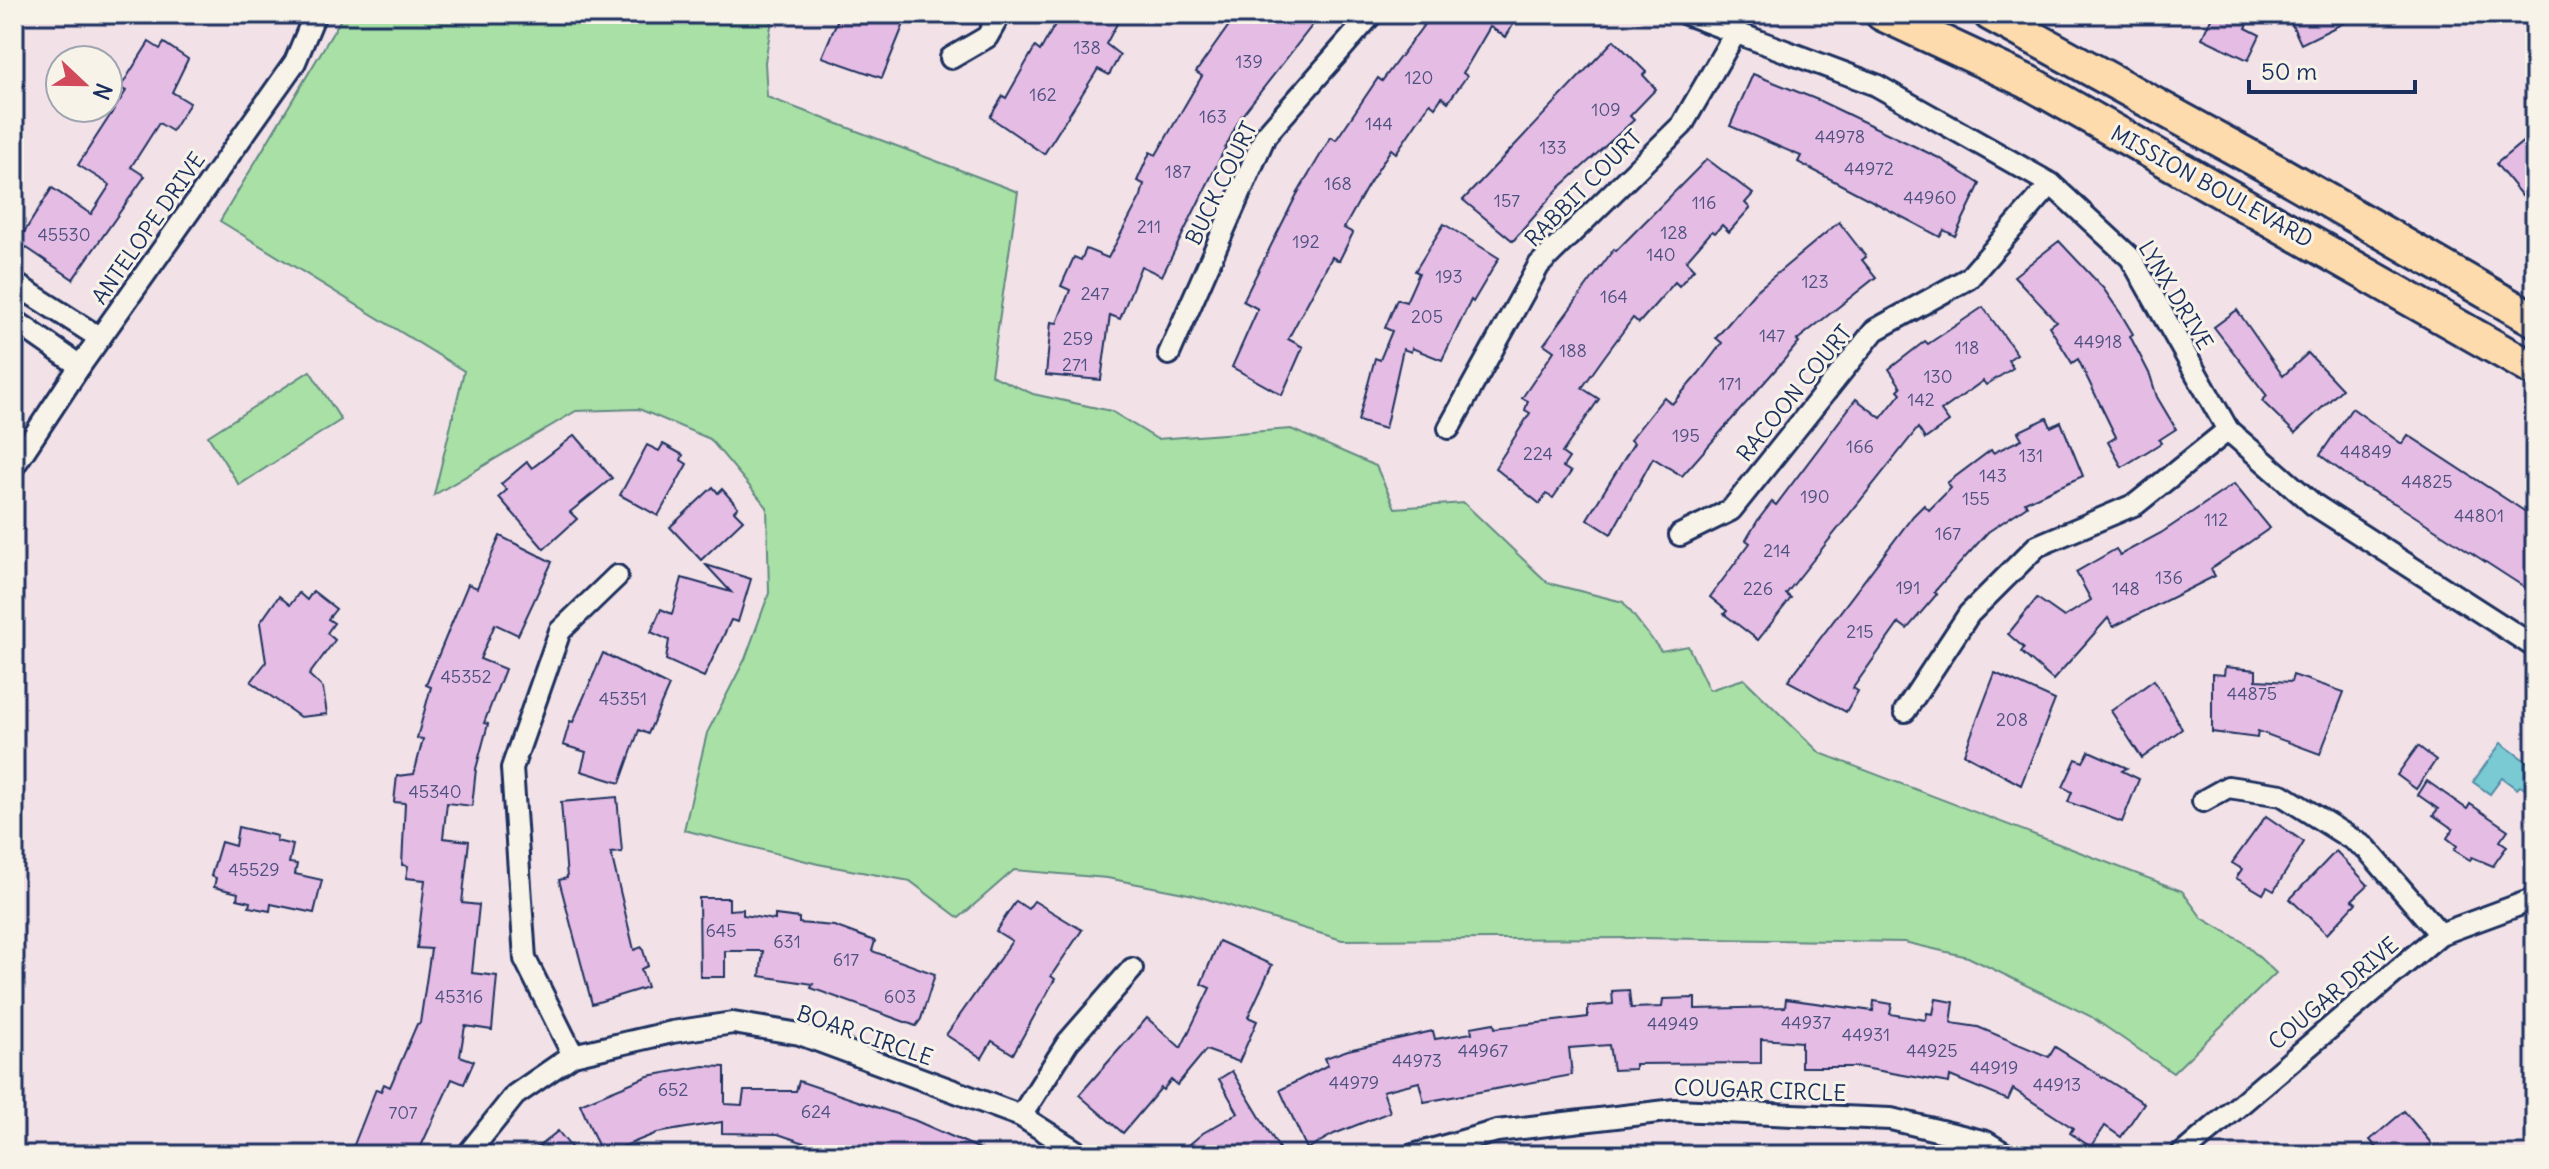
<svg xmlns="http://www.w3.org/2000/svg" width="2549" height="1169" font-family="Delius,sans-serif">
<rect width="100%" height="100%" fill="#f2e2e7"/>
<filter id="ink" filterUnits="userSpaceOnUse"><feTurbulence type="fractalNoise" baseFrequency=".0125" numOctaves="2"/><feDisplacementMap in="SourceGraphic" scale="16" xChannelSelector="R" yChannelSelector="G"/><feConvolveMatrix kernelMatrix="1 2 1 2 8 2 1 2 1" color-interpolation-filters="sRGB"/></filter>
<g filter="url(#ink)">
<g fill="#a8e0a5" stroke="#628882" stroke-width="2">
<polygon points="344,14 773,14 765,62 767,97 1018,192 991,375 1033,394 1111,411 1157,439 1291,429 1376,466 1395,508 1464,503 1548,583 1623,602 1661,651 1688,646 1709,690 1744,679 1820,753 2182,891 2202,918 2243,942 2276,973 2173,1073 2090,1016 1968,957 1904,942 1638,938 1342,940 1194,895 1107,878 1014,870 959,918 910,881 818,864 684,830 707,733 745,659 769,593 767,507 710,439 639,409 576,411 434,495 464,371 220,221"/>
<polygon points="310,371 341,420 239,485 208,436"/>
</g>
<polygon fill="#7acad4" stroke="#548ca5" stroke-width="2" points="2501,743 2534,767 2535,775 2525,789 2520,786 2517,789 2502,778 2490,794 2473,782"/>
<g fill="#e5bce4" stroke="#1b2f5e" stroke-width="2">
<polygon points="840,14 908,14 882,78 822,57"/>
<polygon points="1061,14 1108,14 1119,20 1106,44 1120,55 1109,75 1098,69 1044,154 990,117 1003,96 1006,98 1035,47 1040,51"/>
<polygon points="1237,14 1321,14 1240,118 1162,276 1141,266 1120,319 1110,315 1101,380 1046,375 1051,322 1057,323 1070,290 1061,286 1074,257 1081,260 1086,249 1108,258 1141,196 1144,184 1137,181 1150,152 1156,155 1202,76 1196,72"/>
<polygon points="1432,14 1519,14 1506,37 1490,27 1463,73 1467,76 1448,102 1442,97 1435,107 1430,103 1396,153 1391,149 1367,187 1344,228 1353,233 1339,261 1332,257 1288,339 1303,347 1282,395 1232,367 1258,309 1243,301 1296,196 1331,137 1336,140 1378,78 1382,81"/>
<polygon points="2213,14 2237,14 2250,20 2246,28 2260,35 2248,60 2202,38"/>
<polygon points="2287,14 2362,14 2301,44"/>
<polygon points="1614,40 1646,72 1643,75 1656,89 1630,116 1634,120 1558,189 1513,241 1463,200"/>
<polygon points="149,42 160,49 164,43 188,59 172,92 190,103 172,131 159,123 131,167 145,176 73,279 18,242 52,188 91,214 110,185 78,165 126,91 120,88"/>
<polygon points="1753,74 1818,100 1941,159 1980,184 1955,236 1944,230 1940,237 1798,162 1801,156 1730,126"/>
<polygon points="2525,140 2535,152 2535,185 2522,196 2496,164"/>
<polygon points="1707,159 1753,194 1745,203 1750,208 1729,232 1722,225 1715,233 1712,231 1686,261 1694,269 1679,286 1675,282 1639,323 1633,318 1604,357 1582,388 1599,399 1562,453 1569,458 1563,467 1571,472 1553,498 1546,494 1540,504 1495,468 1530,413 1525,410 1528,401 1522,398 1554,351 1544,344 1614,249 1616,251"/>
<polygon points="1839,222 1866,257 1862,260 1876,277 1797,340 1799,342 1784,360 1682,476 1653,458 1611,534 1587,519 1634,443 1630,440 1664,397 1672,404 1699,373 1722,343 1716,338 1756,291"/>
<polygon points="1444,224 1499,258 1473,302 1471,300 1442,360 1412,348 1411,352 1403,349 1385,429 1358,421 1375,358 1380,360 1392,331 1385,328 1397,299 1406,302 1419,273 1415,271"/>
<polygon points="2059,241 2103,288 2121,314 2133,334 2130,336 2150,375 2157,397 2176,429 2159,440 2161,443 2122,467 2108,442 2116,437 2078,359 2072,363 2049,326 2056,321 2014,276"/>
<polygon points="1983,307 2017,354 2008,360 2013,368 1986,385 1983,381 1941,411 1949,422 1925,439 1918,428 1786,594 1791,598 1758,640 1724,614 1727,611 1710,597 1750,543 1746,540 1758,520 1772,502 1776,505 1856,399 1881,418 1901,393 1898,390 1901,387 1889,369 1925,341 1928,344"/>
<polygon points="2237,310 2283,376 2308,353 2342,389 2295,433 2262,401 2267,396 2214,327"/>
<polygon points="2352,408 2402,444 2408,435 2535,518 2535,594 2396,504 2357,483 2320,455"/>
<polygon points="2047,418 2051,427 2061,422 2083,476 2025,502 2027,506 1988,532 1934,592 1937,594 1907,629 1899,623 1853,688 1858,691 1846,712 1788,681 1913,516 1924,505 1929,510 1951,488 1947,483 1991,450 1993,453 2022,439 2018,432"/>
<polygon points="575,435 612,478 570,512 577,519 544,549 499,497 507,490 501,484 527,462 532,468"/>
<polygon points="663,444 683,455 681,460 687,464 658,516 620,495 647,445 659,451"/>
<polygon points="2234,484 2270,528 2211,569 2215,576 2113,627 2108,618 2053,680 2021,652 2024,648 2008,634 2037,598 2064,617 2091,600 2076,572 2116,549 2120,555 2161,533"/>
<polygon points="713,487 718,493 722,489 738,507 734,511 743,520 701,560 670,527"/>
<polygon points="500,536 552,562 518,635 495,624 480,659 505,669 484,723 488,724 476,769 472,806 447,803 443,838 469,841 462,903 479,905 472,973 497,976 492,1030 465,1026 460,1056 474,1061 464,1084 452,1079 417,1155 350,1155 376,1089 381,1091 384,1084 390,1087 417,1024 420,1023 431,949 417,948 425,880 406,878 408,866 402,865 405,803 394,802 397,776 414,774 423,739 417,738 431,687 426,685 468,584 477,588"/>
<polygon points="706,565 751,579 738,622 731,620 704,677 666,660 669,640 651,632 661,609 672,614 682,578 731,592"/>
<polygon points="313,591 336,609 328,619 334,623 327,633 335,640 309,675 323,688 327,714 300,717 251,682 266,662 260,623 279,596 290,605 299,593 307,600"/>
<polygon points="603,653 669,686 648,734 639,730 620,783 581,771 586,752 563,745 570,721 573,722"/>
<polygon points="2225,667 2256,670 2256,680 2291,682 2293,675 2344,692 2320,754 2258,731 2257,738 2212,732 2212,674 2224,675"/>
<polygon points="1995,673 2055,700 2021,785 1964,754"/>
<polygon points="2154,680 2182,729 2142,758 2111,711"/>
<polygon points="2418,746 2436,760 2416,789 2397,775"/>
<polygon points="2089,751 2127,768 2122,771 2139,779 2122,822 2068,802 2072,792 2063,787 2076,759 2083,762"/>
<polygon points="2427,781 2467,809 2470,804 2508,830 2500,841 2507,846 2493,866 2472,857 2470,860 2454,850 2457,846 2447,838 2453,829 2433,815 2438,809 2418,795"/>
<polygon points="617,797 622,852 611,853 634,950 642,947 648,966 641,969 647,987 592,1004 559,880 567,878 561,802"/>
<polygon points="2266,816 2304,842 2274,891 2267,887 2263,894 2236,878 2242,869 2232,863"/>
<polygon points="238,827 277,836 276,841 293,845 289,863 297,864 295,874 322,880 314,913 271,904 270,911 249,907 250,902 237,899 238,893 214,887 216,878 211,876 221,842 235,846"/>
<polygon points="2336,851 2368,885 2352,900 2356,903 2327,934 2290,899"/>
<polygon points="699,898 729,898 729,910 743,909 743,915 775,920 775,915 799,918 799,923 834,926 875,941 872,951 935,974 921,1019 916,1026 811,988 813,984 760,976 763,951 725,951 725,977 700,977"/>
<polygon points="1016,901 1028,909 1034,901 1082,930 1051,976 1055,979 1013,1054 992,1041 982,1058 946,1035 1012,941 996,931"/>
<polygon points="1219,941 1272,965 1248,1017 1257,1021 1239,1062 1206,1050 1177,1085 1171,1080 1163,1090 1161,1088 1123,1133 1079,1095 1147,1018 1181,1048 1210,988 1201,984"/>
<polygon points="1629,990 1631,1008 1662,1007 1663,999 1695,998 1695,1009 1785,1007 1786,999 1873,1011 1874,1001 1892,1004 1890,1014 1926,1020 1927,1013 1933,1014 1936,999 1954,1002 1951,1023 1978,1027 2049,1057 2055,1047 2144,1103 2121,1137 2105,1126 2091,1147 2070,1133 2073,1128 2013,1089 2008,1100 1950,1076 1949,1083 1858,1067 1801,1067 1801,1042 1761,1039 1761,1063 1635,1064 1635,1069 1613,1070 1609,1045 1569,1048 1572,1075 1424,1102 1419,1082 1383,1091 1390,1112 1334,1134 1307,1149 1280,1090 1328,1065 1325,1058 1348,1050 1433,1031 1435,1039 1472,1033 1471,1027 1494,1023 1495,1028 1588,1017 1588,1006 1613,1004 1612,991"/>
<polygon points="703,1066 725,1067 725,1104 742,1105 744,1091 796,1091 799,1081 914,1120 994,1155 840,1155 778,1134 722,1133 722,1122 657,1133 602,1155 580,1104 648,1076"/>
<polygon points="1232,1071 1283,1155 1177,1155 1203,1133 1238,1113 1219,1079"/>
<polygon points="2404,1111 2431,1143 2418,1155 2383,1155 2370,1140"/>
<polygon points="558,1131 577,1155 528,1155"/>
</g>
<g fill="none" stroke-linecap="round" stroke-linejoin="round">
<defs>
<g id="minor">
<polyline points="1686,14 1876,85 2051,184 2131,258 2228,430 2313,504 2535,647"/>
<polyline points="951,58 987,37 1000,14"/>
<polyline points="14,283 100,338"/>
<polyline points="14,320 80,366"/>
<polyline points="1169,354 1265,136 1372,14"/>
<polyline points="1449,428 1539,265 1682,125 1737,30"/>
<polyline points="14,466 80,366 295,62 315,14"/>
<polyline points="1680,535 1731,510 1875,330 1969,278 2051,184"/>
<polyline points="1905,711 1969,614 2037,546 2136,504 2228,430"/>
<polyline points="2203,801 2228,787 2282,795 2366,848 2440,934"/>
<polyline points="573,1055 525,959 512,768 560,631 617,576"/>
<polyline points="1021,1116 1068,1042 1132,969"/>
<polyline points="467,1155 515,1095 573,1055 672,1032 733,1023 800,1034 1021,1116 1082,1155"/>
<polyline points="1413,1155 1497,1131 1675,1110 1891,1119 1986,1142 2007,1155"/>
<polyline points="2181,1155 2440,934 2535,899"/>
</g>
<g id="primary">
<polyline points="1882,14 2028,82 2535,370"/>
<polyline points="1990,14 2278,172 2535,320"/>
</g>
</defs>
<use href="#minor" stroke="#1b2f5e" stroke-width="26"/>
<use href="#primary" stroke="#1b2f5e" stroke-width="38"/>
<use href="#minor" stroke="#f7f3e8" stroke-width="20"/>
<use href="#primary" stroke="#fedbac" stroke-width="32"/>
</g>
</g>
<g text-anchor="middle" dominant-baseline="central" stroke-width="6" stroke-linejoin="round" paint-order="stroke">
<g font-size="18" fill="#4e5280">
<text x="1087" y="47">138</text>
<text x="1249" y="61">139</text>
<text x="1419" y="77">120</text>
<text x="1043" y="94">162</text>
<text x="1606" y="109">109</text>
<text x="1213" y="116">163</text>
<text x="1379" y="123">144</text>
<text x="1840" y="136">44978</text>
<text x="1553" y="147">133</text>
<text x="1869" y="168">44972</text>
<text x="1178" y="171">187</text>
<text x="1338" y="183">168</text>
<text x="1930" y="197">44960</text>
<text x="1507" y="200">157</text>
<text x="1704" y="202">116</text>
<text x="1149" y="226">211</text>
<text x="1674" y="232">128</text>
<text x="64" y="234">45530</text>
<text x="1306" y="241">192</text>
<text x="1661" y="254">140</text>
<text x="1449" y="276">193</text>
<text x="1815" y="281">123</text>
<text x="1095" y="293">247</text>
<text x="1614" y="296">164</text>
<text x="1427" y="316">205</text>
<text x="1772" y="335">147</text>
<text x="1078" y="338">259</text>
<text x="2098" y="341">44918</text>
<text x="1967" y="347">118</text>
<text x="1573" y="350">188</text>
<text x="1075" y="364">271</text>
<text x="1938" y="376">130</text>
<text x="1730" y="383">171</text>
<text x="1921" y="399">142</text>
<text x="1686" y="435">195</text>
<text x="1860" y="446">166</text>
<text x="2366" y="451">44849</text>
<text x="1538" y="453">224</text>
<text x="2031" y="455">131</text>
<text x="1993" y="475">143</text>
<text x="2427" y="481">44825</text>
<text x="1815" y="496">190</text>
<text x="1976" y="498">155</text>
<text x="2479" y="515">44801</text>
<text x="2216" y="519">112</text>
<text x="1948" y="533">167</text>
<text x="1777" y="550">214</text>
<text x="2169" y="577">136</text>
<text x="1908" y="587">191</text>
<text x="1758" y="588">226</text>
<text x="2126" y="588">148</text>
<text x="1860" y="631">215</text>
<text x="466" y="676">45352</text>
<text x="2252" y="693">44875</text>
<text x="623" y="698">45351</text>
<text x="2012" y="719">208</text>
<text x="435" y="791">45340</text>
<text x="254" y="869">45529</text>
<text x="721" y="930">645</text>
<text x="787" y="941">631</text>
<text x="846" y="959">617</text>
<text x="459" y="996">45316</text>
<text x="900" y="996">603</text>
<text x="1806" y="1022">44937</text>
<text x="1673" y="1023">44949</text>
<text x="1866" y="1034">44931</text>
<text x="1483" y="1050">44967</text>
<text x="1932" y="1050">44925</text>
<text x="1417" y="1060">44973</text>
<text x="1994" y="1067">44919</text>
<text x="1354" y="1082">44979</text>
<text x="2057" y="1084">44913</text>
<text x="673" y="1089">652</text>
<text x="816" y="1111">624</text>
<text x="403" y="1112">707</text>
</g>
<g font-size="22" fill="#1b2f5e" stroke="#f7f3e8">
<text transform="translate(1221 183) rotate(-64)">BUCK COURT</text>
<text transform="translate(2212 186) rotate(29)">MISSION BOULEVARD</text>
<text transform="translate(1583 188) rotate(-45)">RABBIT COURT</text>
<text transform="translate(148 228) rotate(-55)">ANTELOPE DRIVE</text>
<text transform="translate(2176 295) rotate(59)">LYNX DRIVE</text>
<text transform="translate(1794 393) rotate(-51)">RACOON COURT</text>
<text transform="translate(2333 993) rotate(-40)">COUGAR DRIVE</text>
<text transform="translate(865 1035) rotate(19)">BOAR CIRCLE</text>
<text transform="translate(1760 1090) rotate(2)">COUGAR CIRCLE</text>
</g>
</g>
<rect width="2549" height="1169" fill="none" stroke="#f7f3e8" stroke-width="48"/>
<rect x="24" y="24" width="2501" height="1121" fill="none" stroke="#1b2f5e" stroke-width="3" filter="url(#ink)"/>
<g transform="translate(84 84) rotate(112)"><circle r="38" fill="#f7f3e8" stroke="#9fa5b1" stroke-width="2"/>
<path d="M0-6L14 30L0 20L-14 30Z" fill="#d1495b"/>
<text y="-12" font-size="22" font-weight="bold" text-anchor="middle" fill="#1b2f5e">N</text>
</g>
<path d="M2249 80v12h166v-12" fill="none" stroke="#1b2f5e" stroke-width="4"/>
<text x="2261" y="80" font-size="24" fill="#1b2f5e" stroke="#f7f3e8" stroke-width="6" paint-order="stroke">50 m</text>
</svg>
